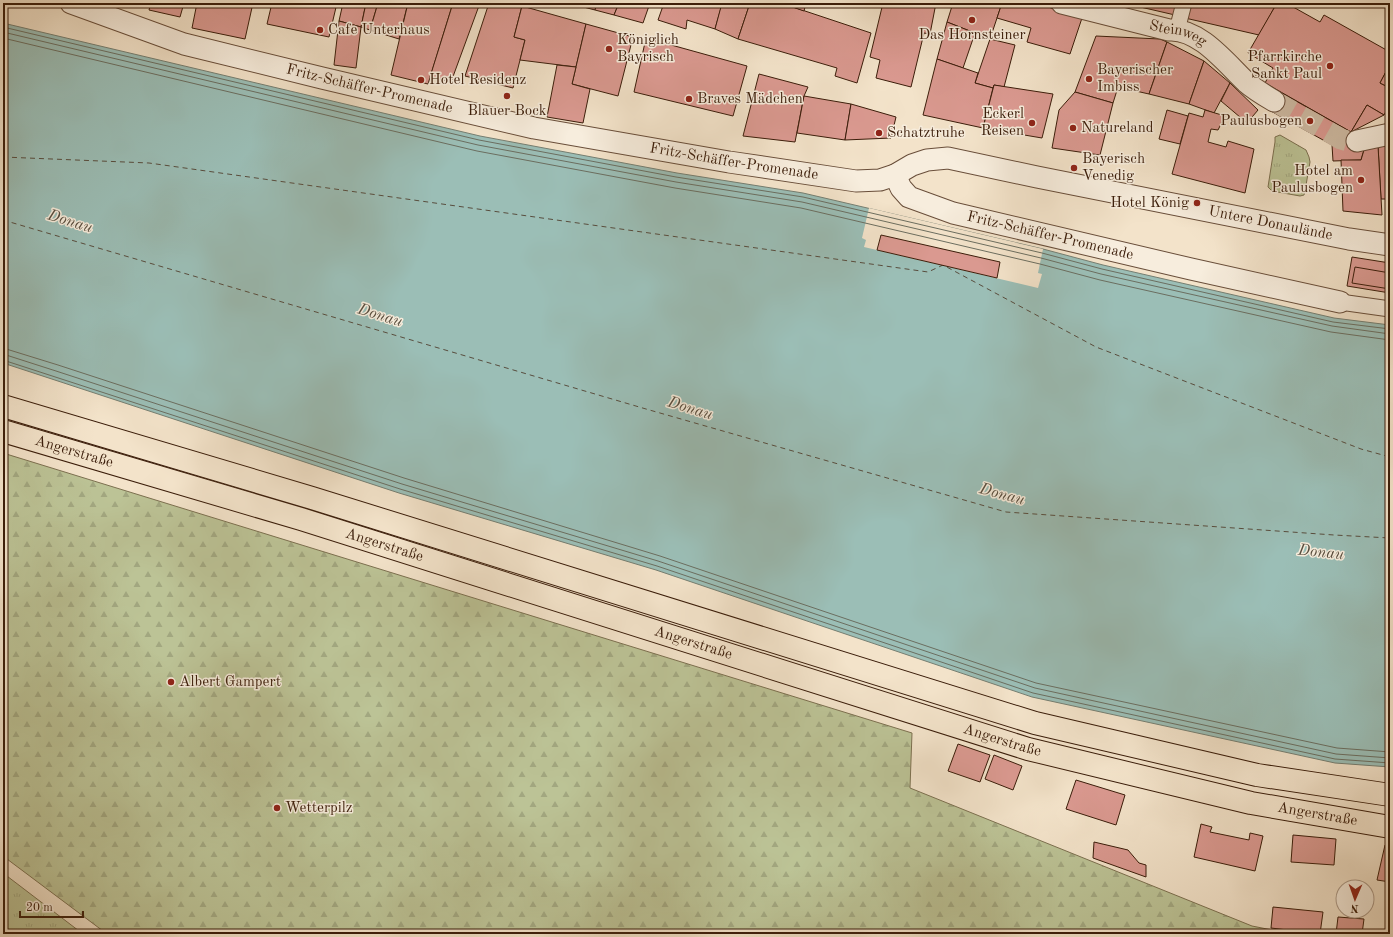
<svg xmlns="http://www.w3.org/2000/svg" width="1393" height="937" font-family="'Old Standard TT',serif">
<defs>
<pattern id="grass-tufts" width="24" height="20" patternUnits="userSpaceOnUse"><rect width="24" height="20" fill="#bcc396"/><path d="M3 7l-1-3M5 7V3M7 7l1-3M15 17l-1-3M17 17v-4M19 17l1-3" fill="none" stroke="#a2a780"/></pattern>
<pattern id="forest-firs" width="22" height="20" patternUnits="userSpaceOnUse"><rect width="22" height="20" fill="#bcc396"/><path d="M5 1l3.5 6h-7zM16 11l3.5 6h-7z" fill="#a2a780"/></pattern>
</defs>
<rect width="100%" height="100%" fill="#f3e3ca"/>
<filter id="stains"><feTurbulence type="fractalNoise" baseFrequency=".005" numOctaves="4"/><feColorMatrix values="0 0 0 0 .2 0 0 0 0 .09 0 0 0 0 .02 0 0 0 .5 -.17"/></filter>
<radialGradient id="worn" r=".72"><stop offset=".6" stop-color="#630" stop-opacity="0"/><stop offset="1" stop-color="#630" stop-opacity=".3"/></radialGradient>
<g fill="url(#grass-tufts)" stroke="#7c7050">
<polygon points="1280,135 1306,150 1309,157 1310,162 1305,191 1304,195 1300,196 1272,191 1268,187 1275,142 1275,137"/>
<polygon points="3,873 83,934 3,934"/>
</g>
<polygon fill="url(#forest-firs)" stroke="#7c7050" points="3,453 912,733 910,788 1252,926 1292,934 107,934 3,856 3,772 6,757 3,750"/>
<polygon fill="#9bbeb6" stroke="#757e71" points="3,23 480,136 677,173 803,193 1043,249 1103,265 1334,318 1390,325 1390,767 1335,763 1032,697 656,570 399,493 3,363"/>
<polygon fill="#f3e3ca" points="869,208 1043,249 1038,273 1042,274 1038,288 864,247 866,240 862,238"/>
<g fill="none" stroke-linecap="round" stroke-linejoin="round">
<g stroke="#6b6e60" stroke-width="1">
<polyline points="3,27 479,140 676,177 803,197 1042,253 1102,269 1333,322 1390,329"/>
<polyline points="3,32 478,145 676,182 802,202 1041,258 1101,274 1332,326 1390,334"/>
<polyline points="3,38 477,151 675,188 801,208 1040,264 1100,280 1331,332 1390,340"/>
<polyline points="3,348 58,365 404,478 660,556 1036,683 1337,748 1390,752"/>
<polyline points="3,354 56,371 402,484 658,561 1035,688 1336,754 1390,758"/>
<polyline points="3,360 400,489 657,566 1033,693 1335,759 1390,763"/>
</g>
<g stroke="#584d3e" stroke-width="1" stroke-dasharray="5 4" stroke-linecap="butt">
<polyline points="3,157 149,163 928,272 943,265 1096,347 1361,449 1390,457"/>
<polyline points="3,220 646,409 1006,512 1334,535 1390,538"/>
</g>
</g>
<g fill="#da9990" stroke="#3b1d0a">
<polygon points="151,3 184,3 180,17 149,10"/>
<polygon points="197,3 253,3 245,39 192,28"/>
<polygon points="272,3 337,3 329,37 267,24"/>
<polygon points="343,3 366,3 361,27 339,21"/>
<polygon points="366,3 378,3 370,30 361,27"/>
<polygon points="378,3 408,3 399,39 370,30"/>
<polygon points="408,3 453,3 428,84 391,75"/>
<polygon points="453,3 480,3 451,82 430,77"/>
<polygon points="489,3 505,3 522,6 514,37 525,40 513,88 465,76"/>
<polygon points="568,3 597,3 595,10"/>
<polygon points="597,3 619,3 614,15 595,10"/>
<polygon points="619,3 650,3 643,23 614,15"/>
<polygon points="664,3 706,3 721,8 715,29 687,20 686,29 658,20"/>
<polygon points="706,3 722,3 721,8"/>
<polygon points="722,3 750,3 738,39 715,29"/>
<polygon points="750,3 781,3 871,33 857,83 835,76 837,68 738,39"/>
<polygon points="781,3 806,3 804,11"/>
<polygon points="883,3 936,3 930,34 924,33 911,87 876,78 880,60 870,57"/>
<polygon points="953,3 1002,3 990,39 947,22"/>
<polygon points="1002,3 1036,3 1082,18 1070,54 1027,42 1031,28 997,18"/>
<polygon points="1123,3 1178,3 1175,15"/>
<polygon points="1190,3 1277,3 1259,35 1185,18"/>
<polygon points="1277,3 1286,3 1320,22 1324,15 1390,52 1390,64 1380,83 1390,88 1390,104 1384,115 1367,105 1351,132 1265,83 1273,68 1248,53"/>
<polygon points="522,6 586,24 576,67 520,60 525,40 514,37"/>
<polygon points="339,21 361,27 356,68 334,65"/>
<polygon points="947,22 975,33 963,68 937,59"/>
<polygon points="586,24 633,37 618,96 572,84"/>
<polygon points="1096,36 1160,39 1167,42 1149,94 1118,87 1113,103 1075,92"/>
<polygon points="646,38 747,66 733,116 634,92"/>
<polygon points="990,39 1015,45 1004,87 994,85 993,88 975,83"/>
<polygon points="1167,42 1204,61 1189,104 1149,94"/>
<polygon points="937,59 978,73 975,83 993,88 983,128 923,115"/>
<polygon points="1204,61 1230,83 1214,113 1189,104"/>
<polygon points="1390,64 1390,88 1380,83"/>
<polygon points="557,65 576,67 572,84 590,89 583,123 547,117"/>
<polygon points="759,74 808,87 804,96 795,142 743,136"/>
<polygon points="1230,83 1258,110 1247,123 1221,101"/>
<polygon points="994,85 1053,94 1042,138 983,128"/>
<polygon points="1075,92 1113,103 1100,155 1052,148 1059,110"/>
<polygon points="1280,92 1351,132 1364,150 1361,160 1333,161 1332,145 1269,110"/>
<polygon points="804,96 851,104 845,140 797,133"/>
<polygon points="851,104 896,117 891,138 845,140"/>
<polygon points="1390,104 1390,114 1386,112"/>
<polygon points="1367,105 1384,115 1351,132"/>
<polygon points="1167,110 1188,116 1180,144 1159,139"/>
<polygon points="1205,110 1225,116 1218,130 1211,129 1208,142 1226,147 1228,141 1254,149 1245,193 1172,174 1189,113 1203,117"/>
<polygon points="1390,143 1390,199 1381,199 1378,146"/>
<polygon points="1378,146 1382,215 1343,211 1341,160 1361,160 1364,150"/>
<polygon points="881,235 1000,262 997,278 877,250"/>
<polygon points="1352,257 1390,263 1390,293 1347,286"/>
<polygon points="1355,267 1390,273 1390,289 1352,283"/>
<polygon points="958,744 990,755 980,782 948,771"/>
<polygon points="994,755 1022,766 1013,790 985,779"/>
<polygon points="1076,780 1125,795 1116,825 1066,809"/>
<polygon points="1201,824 1212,827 1210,832 1249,840 1250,833 1263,836 1255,871 1194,857"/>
<polygon points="1293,835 1336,839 1334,865 1291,862"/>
<polygon points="1094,842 1128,850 1139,863 1146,865 1146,877 1093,858"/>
<polygon points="1385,845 1390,846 1390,882 1377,880"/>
<polygon points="1273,907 1323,912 1320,934 1271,928"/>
<polygon points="1338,917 1364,919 1362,934 1336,934"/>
</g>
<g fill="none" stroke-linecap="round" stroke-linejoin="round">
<polyline stroke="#cebba4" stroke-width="21" stroke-dasharray="21 10" stroke-linecap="butt" points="1274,101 1341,139 1351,142 1357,141"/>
<defs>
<g id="pedestrian">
<polyline points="1177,30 1184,3"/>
<polyline points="1340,302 1390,309"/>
</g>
<g id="minor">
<path id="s1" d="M71,3L184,44L322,78L534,128L729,162L856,181L880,180L895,175L912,165L927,160L948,158L1037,177L1349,239L1390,245"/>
<path id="s2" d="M1062,3L1169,30C1199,28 1226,63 1246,82C1254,89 1264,95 1274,101"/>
<polyline points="1357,141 1390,134"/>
<path id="s3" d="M895,175L901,188L909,197L953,213L1191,269L1340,302"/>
</g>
<g id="primary">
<polyline points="3,406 312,498 1035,723 1257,775 1390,795"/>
<path id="s4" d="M3,431L301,519L1028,749L1251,803L1390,827"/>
</g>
</defs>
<use href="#pedestrian" stroke="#694e3a" stroke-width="17"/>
<use href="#minor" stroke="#694e3a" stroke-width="23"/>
<use href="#primary" stroke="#3b1d0a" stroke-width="24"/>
<use href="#pedestrian" stroke="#f7eddd" stroke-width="15"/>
<use href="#minor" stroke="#f7eddd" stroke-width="21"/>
<use href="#primary" stroke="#f3e3ca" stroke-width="22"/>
</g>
<g fill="#8f2418" stroke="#f7eddd" stroke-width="1.5">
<circle cx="972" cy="20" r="4"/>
<circle cx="320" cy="30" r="4"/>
<circle cx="609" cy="49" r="4"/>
<circle cx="1330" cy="66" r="4"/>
<circle cx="1089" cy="79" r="4"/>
<circle cx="421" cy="80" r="4"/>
<circle cx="507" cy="96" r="4"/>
<circle cx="689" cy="99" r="4"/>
<circle cx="1310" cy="121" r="4"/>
<circle cx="1032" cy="123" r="4"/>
<circle cx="1073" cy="128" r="4"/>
<circle cx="879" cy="133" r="4"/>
<circle cx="1074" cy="168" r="4"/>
<circle cx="1361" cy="180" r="4"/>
<circle cx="1197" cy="203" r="4"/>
<circle cx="171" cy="682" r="4"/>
<circle cx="277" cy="808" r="4"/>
</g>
<g text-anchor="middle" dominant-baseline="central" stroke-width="3" stroke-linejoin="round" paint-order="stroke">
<g font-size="15" fill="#3b1d0a" stroke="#f7eddd" text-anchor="start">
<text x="328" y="30">Cafe Unterhaus</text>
<text x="972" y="35" text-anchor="middle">Das Hornsteiner</text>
<text x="617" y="40">Königlich<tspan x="617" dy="17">Bayrisch</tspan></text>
<text x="1322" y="57" text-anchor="end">Pfarrkirche<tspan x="1322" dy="17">Sankt Paul</tspan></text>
<text x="1097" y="70">Bayerischer<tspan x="1097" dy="17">Imbiss</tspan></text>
<text x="429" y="80">Hotel Residenz</text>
<text x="697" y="99">Braves Mädchen</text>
<text x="507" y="111" text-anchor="middle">Blauer Bock</text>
<text x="1024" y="114" text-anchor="end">Eckerl<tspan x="1024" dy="17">Reisen</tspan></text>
<text x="1302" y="121" text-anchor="end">Paulusbogen</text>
<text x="1081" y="128">Natureland</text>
<text x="887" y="133">Schatztruhe</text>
<text x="1082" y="159">Bayerisch<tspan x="1082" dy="17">Venedig</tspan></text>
<text x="1353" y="171" text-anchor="end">Hotel am<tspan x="1353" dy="17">Paulusbogen</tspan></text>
<text x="1189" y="203" text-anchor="end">Hotel König</text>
<text x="179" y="682">Albert Gampert</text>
<text x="285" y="808">Wetterpilz</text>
</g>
<g font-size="15" fill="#3b1d0a" stroke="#f7eddd">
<text stroke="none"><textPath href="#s2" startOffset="120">Steinweg</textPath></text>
<text stroke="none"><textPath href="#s1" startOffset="311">Fritz-Schäffer-Promenade</textPath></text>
<text stroke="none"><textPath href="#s1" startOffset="683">Fritz-Schäffer-Promenade</textPath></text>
<text stroke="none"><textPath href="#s1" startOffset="1232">Untere Donaulände</textPath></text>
<text stroke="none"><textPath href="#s3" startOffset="173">Fritz-Schäffer-Promenade</textPath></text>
<text stroke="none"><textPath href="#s4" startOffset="74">Angerstraße</textPath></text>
<text stroke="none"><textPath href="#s4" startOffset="398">Angerstraße</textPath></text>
<text stroke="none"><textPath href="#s4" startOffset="722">Angerstraße</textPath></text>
<text stroke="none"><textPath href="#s4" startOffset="1046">Angerstraße</textPath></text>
<text stroke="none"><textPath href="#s4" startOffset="1370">Angerstraße</textPath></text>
</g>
<g font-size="16" font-style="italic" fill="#584d3e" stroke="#f7eddd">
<text transform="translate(70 222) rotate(17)">Donau</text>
<text transform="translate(380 316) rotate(17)">Donau</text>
<text transform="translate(690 409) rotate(17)">Donau</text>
<text transform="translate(1002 495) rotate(15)">Donau</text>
<text transform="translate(1321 553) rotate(6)">Donau</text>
</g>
</g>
<rect width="1393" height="937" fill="none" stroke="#f3e3ca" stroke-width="16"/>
<rect x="4" y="4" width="1385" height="929" fill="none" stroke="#3b1d0a" stroke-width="2"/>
<rect x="8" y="8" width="1377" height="921" fill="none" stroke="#3b1d0a"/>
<g transform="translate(1355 899) rotate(182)"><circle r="19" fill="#f7eddd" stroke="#ac9a89"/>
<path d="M0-3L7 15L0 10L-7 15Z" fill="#8f2418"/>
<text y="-6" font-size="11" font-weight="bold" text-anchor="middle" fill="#3b1d0a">N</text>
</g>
<path d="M20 911v6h63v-6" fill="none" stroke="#3b1d0a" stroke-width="2"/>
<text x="26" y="911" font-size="12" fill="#3b1d0a" stroke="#f7eddd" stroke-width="3" paint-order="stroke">20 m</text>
<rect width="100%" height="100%" filter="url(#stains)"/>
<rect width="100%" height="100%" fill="url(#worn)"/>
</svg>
